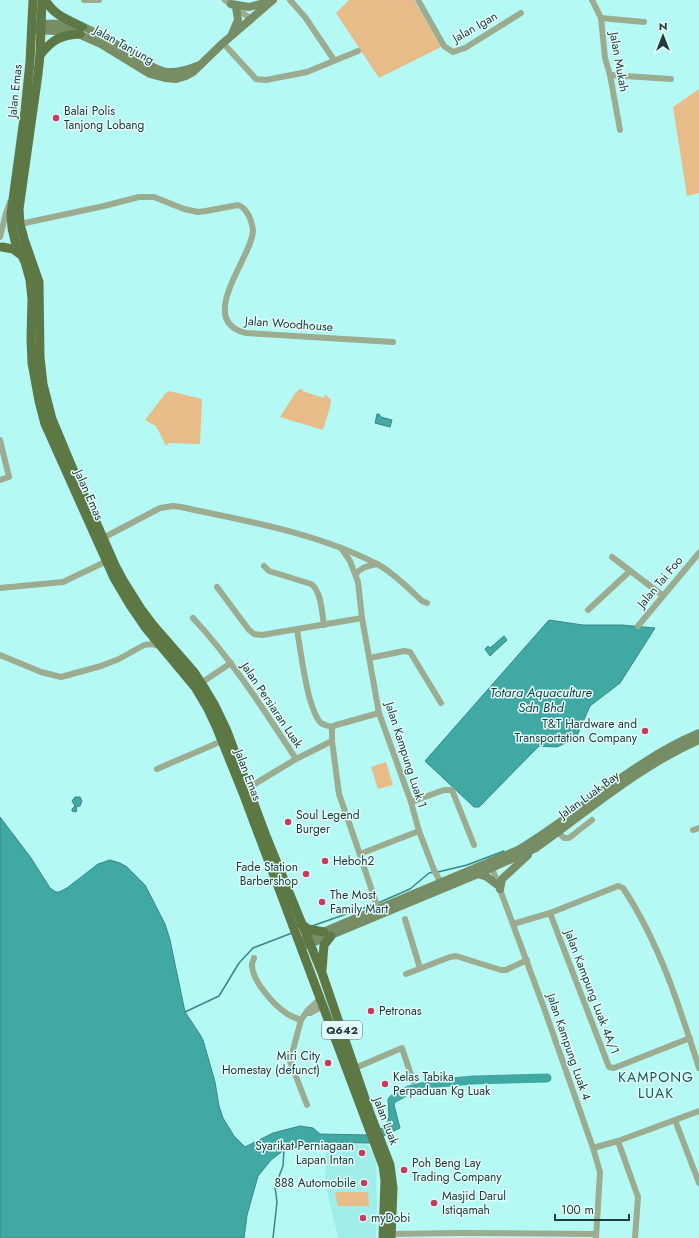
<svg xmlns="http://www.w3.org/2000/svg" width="699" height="1238" font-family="Jost,sans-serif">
<rect width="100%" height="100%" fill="#b5f9f4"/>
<polygon fill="#a0eee9" points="326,1143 369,1145 376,1162 377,1202 376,1238 338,1238 325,1183"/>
<g fill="#e8bc88">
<polygon points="349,0 414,0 441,47 379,78 336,13"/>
<polygon points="699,89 699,193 687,196 673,107"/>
<polygon points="300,389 303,389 302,391 324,398 325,394 331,400 330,407 323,430 280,417 296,392"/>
<polygon points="169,391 202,399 200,444 169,443 166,446 156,426 145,420 165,394"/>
<polygon points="386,762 393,785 378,789 371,767"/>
<polygon points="335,1192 368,1192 369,1206 338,1206"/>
</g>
<g fill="#41a9a4" stroke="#378884">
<polygon points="377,414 379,414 381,417 392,420 390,427 375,423"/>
<polygon points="549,620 583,625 622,625 655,628 620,683 590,706 576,738 557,747 539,746 479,807 474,807 425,761"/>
<polygon points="504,636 507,640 490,656 485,649 488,646 490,648"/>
<polygon points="75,797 80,797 82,801 80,806 76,807 77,810 76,812 72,811 72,809 75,806 72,801"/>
<polygon points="0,817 31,858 50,888 56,892 59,892 67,888 98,864 110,860 120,863 127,867 145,885 165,924 170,940 185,1012 199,1033 203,1040 215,1082 219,1106 223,1118 234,1136 245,1147 273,1133 300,1126 313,1128 320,1134 368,1135 387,1126 389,1116 388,1099 401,1091 405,1095 400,1097 395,1102 394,1105 400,1128 369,1143 321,1142 284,1150 271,1160 258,1176 247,1215 244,1238 0,1238"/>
</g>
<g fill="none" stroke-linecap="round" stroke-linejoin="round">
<g stroke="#378884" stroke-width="1.5">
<polyline points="438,872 467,865 504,851"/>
<polyline points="378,903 410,889 429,873 434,872"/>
<polyline points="312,926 375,904"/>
<polyline points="185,1012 219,996 239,963 253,948 292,933"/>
<polyline points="273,1238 277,1202 275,1187 283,1166 284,1149"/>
</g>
<polyline stroke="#41a9a4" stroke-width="9" points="393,1099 409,1090 439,1083 473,1080 547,1078"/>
<g stroke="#9cac90" stroke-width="6">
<polyline points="84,0 99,0"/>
<polyline points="225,0 251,19"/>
<polyline points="290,0 305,17 334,60"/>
<polyline points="418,0 444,46 453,52 465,48 521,13"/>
<polyline points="592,0 601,18 605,58 610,75 620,130"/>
<polyline points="601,18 644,22"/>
<polyline points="223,43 256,79 266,80 307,72 358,51"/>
<polyline points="610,75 671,79"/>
<path d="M20,224L104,206L139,197H154L184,209L198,212L206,211L238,205C244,207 246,211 249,216C251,221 253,226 253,231C252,257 195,321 246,333L393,342"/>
<polyline points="0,237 6,213 10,202"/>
<polyline points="0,440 9,477 0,480"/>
<path d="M103,538L160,508L173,506L181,507C246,521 318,533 377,564C393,572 409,589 422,601L427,603"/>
<polyline points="341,548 350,561 358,582 362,618 379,713 411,802 419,831 434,870 442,885"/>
<polyline points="612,557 662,595"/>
<path d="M264,566L269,571L311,584C321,590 322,613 324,625"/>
<path d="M356,574C361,567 368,566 377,564"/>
<polyline points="217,587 249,630 254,634 262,635 362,618"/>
<polyline points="0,588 63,582 105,562"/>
<polyline points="588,610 630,571"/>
<path d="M193,618C233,661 264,710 296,759"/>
<polyline points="638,626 699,553"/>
<path d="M297,630C301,651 307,709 321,723C324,725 328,726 332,727"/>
<polyline points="0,655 41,672 61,677 101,666 119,659 144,645 152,644 160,646"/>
<polyline points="370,658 404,651 410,652 441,703"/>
<polyline points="201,683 231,663"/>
<polyline points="332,727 332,741 339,794 356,843 378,909"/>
<polyline points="332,727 336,725 379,713"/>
<polyline points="157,769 222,741"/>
<polyline points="248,788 296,759 332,741"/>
<polyline points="411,802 444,790 452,790 474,845"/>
<polyline points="693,830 699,828"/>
<polyline points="558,832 564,838 569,838 592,820"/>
<polyline points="360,854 419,831"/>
<polyline points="492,868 544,1008 593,1148 600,1172 596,1238"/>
<polyline points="550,913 609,1067 614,1068 690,1038"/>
<polyline points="405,919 420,968"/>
<path d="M513,924L550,913L618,886L623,888C659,942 679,1005 699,1068"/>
<path d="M254,958C254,960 252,962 252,964C251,980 274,1005 286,1013C290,1016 296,1018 301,1020"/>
<polyline points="406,974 450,957 456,956 501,970 506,970 527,960"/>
<polyline points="306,1013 310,1013 323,1006"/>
<polyline points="355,1068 402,1048 413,1081"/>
<polyline points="307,1105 290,1061 301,1020 308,1010 320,999"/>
<polyline points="675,1120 699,1183"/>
<polyline points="618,1141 638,1197 635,1238"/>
<polyline points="593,1148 618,1141 699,1111"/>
<polyline points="388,1234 462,1233 596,1234"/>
</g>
<g stroke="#778d65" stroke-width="8">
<polyline points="231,4 249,7 268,2"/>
<path d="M36,24C49,24 72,22 84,27C99,34 114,42 127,51C155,68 162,80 197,66"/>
<polyline points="35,30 74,32 101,44 150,74 165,78 176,79 186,76 193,72 223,43 273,0"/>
<polyline points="232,34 238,20 236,7"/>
<polyline points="478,874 487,877 499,886"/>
<polyline points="500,889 502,879 528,855"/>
<path d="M304,940L518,850C580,813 632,761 699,733"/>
<path d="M307,945L478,874L536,848C588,811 640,766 699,740"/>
</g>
<g stroke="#5d7745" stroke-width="9">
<polyline points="33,0 30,62 25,111 11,214 12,228 15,241 25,262 30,280 32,299 31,339 32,363 39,401 45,424 114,578 130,605 145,627 195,687 208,709 216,726 243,793 383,1166 385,1180 383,1238"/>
<polyline points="42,0 40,55 38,74 19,209 20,224 24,239 39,282 40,357 43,384 52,419 77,479 115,565 124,582 141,609 153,625 194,672 205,689 214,704 227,731 266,836 322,973 371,1116 390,1165 393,1188 391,1238"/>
<path d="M45,0C55,16 67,19 82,27"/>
<path d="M40,55C52,40 60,35 80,34"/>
<polyline points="2,247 13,249 21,255"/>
<polyline points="301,924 308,929 324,932"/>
<polyline points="322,970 324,945 331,936"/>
</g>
</g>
<g fill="#c93a5b" stroke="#e3fdfb" stroke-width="1.5">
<circle cx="56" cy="118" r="4"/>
<circle cx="645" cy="731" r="4"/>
<circle cx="288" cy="822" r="4"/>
<circle cx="325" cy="861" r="4"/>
<circle cx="306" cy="874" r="4"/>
<circle cx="322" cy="902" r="4"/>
<circle cx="371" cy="1011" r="4"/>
<circle cx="328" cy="1063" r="4"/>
<circle cx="385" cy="1084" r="4"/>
<circle cx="362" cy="1153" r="4"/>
<circle cx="404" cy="1170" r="4"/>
<circle cx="364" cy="1183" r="4"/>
<circle cx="434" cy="1203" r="4"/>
<circle cx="363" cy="1218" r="4"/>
</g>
<g text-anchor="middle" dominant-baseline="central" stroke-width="3" stroke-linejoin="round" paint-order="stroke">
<rect fill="#e3fdfb" stroke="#5a7574" stroke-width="1" x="322" y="1021" width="40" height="18" rx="3"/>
<g font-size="11" font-weight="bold" fill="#203b3a">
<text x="342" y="1030">Q642</text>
</g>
<g font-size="12" fill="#203b3a" stroke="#e3fdfb">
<text transform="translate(475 27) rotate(-30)">Jalan Igan</text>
<text transform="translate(124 45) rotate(29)">Jalan Tanjung</text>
<text transform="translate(619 62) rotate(80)">Jalan Mukah</text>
<text transform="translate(15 91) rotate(-84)">Jalan Emas</text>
<text transform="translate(289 324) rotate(4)">Jalan Woodhouse</text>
<text transform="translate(89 495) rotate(66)">Jalan Emas</text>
<text transform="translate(660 582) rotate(-50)">Jalan Tai Foo</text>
<text transform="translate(272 705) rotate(56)">Jalan Persiaran Luak</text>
<text transform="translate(406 755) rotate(72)">Jalan Kampung Luak 1</text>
<text transform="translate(248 775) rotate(69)">Jalan Emas</text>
<text transform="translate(589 795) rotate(-36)">Jalan Luak Bay</text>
<text transform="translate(592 992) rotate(69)">Jalan Kampung Luak 4A/1</text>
<text transform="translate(569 1047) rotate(71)">Jalan Kampung Luak 4</text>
<text transform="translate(386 1121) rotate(69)">Jalan Luak</text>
</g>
<g font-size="12" fill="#203b3a" stroke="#e3fdfb" text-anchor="start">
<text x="64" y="111">Balai Polis<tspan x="64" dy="14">Tanjong Lobang</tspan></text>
<text x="637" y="724" text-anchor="end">T&amp;T Hardware and<tspan x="637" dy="14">Transportation Company</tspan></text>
<text x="296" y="815">Soul Legend<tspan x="296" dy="14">Burger</tspan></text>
<text x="333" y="861">Heboh2</text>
<text x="298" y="867" text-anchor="end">Fade Station<tspan x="298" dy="14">Barbershop</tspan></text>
<text x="330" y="895">The Most<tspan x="330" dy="14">Family Mart</tspan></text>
<text x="379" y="1011">Petronas</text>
<text x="320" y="1056" text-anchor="end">Miri City<tspan x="320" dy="14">Homestay (defunct)</tspan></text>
<text x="393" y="1077">Kelas Tabika<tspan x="393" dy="14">Perpaduan Kg Luak</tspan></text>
<text x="354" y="1146" text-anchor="end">Syarikat Perniagaan<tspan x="354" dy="14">Lapan Intan</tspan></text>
<text x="412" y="1163">Poh Beng Lay<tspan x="412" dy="14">Trading Company</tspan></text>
<text x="356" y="1183" text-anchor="end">888 Automobile</text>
<text x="442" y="1196">Masjid Darul<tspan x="442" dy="14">Istiqamah</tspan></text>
<text x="371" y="1218">myDobi</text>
</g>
<g font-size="13" font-style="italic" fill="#0f3f3d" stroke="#e3fdfb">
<text x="541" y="692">Totara Aquaculture<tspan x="541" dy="15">Sdn Bhd</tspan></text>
</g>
<g font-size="14" letter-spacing="1" fill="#115a57" stroke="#e3fdfb">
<text x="656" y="1077">KAMPONG<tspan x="656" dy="16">LUAK</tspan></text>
</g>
</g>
<g transform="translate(663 36)" stroke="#e3fdfb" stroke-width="3" paint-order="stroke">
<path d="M0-3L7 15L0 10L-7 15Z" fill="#203b3a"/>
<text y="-6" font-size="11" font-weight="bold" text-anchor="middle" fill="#203b3a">N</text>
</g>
<path d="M555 1214v6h74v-6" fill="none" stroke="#203b3a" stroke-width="2"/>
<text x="561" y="1214" font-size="12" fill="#203b3a" stroke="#e3fdfb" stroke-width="3" paint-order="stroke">100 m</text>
</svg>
